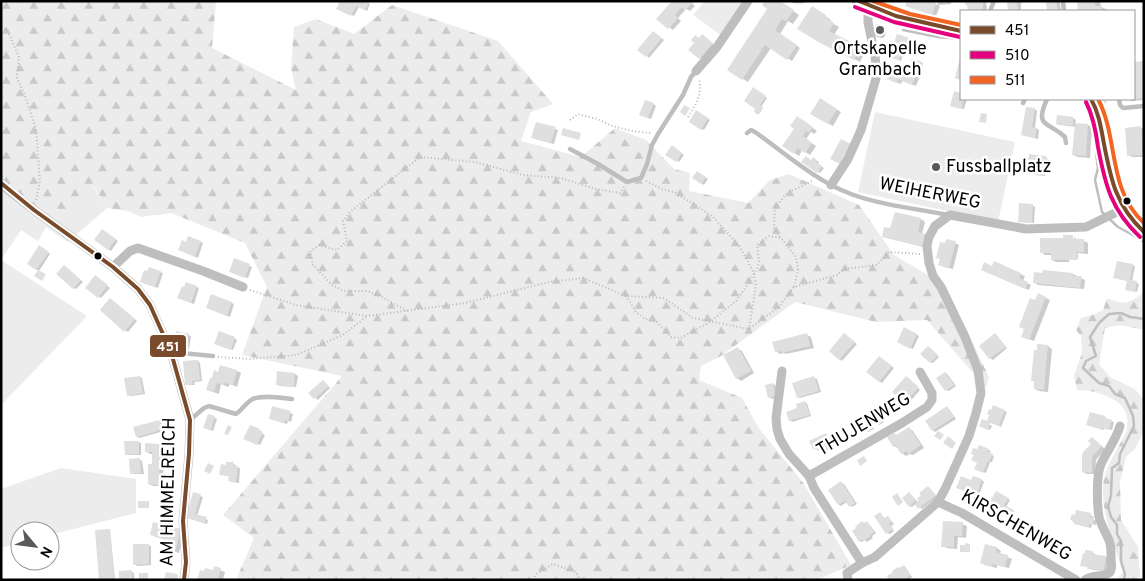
<svg xmlns="http://www.w3.org/2000/svg" width="1145" height="581" font-family="Overpass,sans-serif">
<defs>
<pattern id="forest-firs" width="22" height="20" patternUnits="userSpaceOnUse" patternTransform="scale(1.25)"><rect width="22" height="20" fill="#ececec"/><path d="M5 1l3.5 6h-7zM16 11l3.5 6h-7z" fill="#c9c9c9"/></pattern>
</defs>
<rect width="100%" height="100%" fill="#fff"/>
<g fill="#ececec">
<polygon points="705,1 744,1 722,36 693,15"/>
<polygon points="875,112 1015,142 998,222 858,192"/>
<polygon points="1,177 12,188 92,185 107,208 68,242 46,227 38,241 21,230 1,260"/>
<polygon points="1,260 87,316 1,405"/>
<polygon points="61,468 136,479 136,513 50,535 50,531 20,531 20,543 1,548 1,489"/>
</g>
<g fill="url(#forest-firs)">
<polygon points="1,1 216,1 212,48 296,90 291,68 294,27 316,19 354,34 392,5 498,41 553,104 531,112 521,141 581,157 615,128 646,140 674,169 690,173 689,191 748,203 770,180 789,174 859,205 894,255 945,285 989,377 986,388 927,320 876,322 795,302 721,356 701,366 699,380 742,398 758,427 804,484 851,565 817,580 236,580 254,538 223,515 342,376 242,355 267,287 245,243 171,213 141,217 128,211 107,208 93,185 55,220 12,188 1,177"/>
<path d="M1144,291V330L1120,325L1105,328L1099,364L1110,377L1135,389L1144,400V431L1135,449L1126,457L1120,482L1121,520L1138,547L1140,576L1136,580H1105L1118,578L1123,572C1115,546 1103,520 1103,491C1102,474 1113,456 1121,442C1123,437 1127,433 1127,428C1129,415 1124,405 1113,399C1101,393 1090,390 1077,390L1074,376L1082,353L1081,336L1076,330L1081,318L1092,315L1103,310L1107,298C1123,306 1132,303 1144,291Z"/>
</g>
<g fill="#0003">
<polygon points="364,1 370,4 367,11 359,7 354,16 338,9"/>
<polygon points="690,1 695,6 690,11 686,9 678,18 681,21 673,30 658,19"/>
<polygon points="779,1 799,15 793,24 788,21 780,34 800,48 792,61 771,48 748,82 742,78"/>
<polygon points="908,1 934,1 933,3 938,5 937,1 951,1 951,4 938,5 940,6 936,16 911,7"/>
<polygon points="966,1 986,1 987,11 970,11"/>
<rect x="1009" y="1" width="12" height="10"/>
<polygon points="1047,1 1060,1 1061,11 1049,11"/>
<polygon points="1078,1 1100,1 1101,7 1108,10 1108,11 1079,11"/>
<polygon points="818,11 831,20 830,22 839,27 834,35 866,50 860,62 827,45"/>
<polygon points="877,26 886,28 885,36 883,38 880,38"/>
<polygon points="655,34 664,40 649,58 647,56"/>
<polygon points="897,36 911,41 906,56 903,55 901,61 894,58"/>
<polygon points="705,37 714,45 702,60 700,58 699,39"/>
<polygon points="920,62 923,63 921,73 913,71"/>
<polygon points="1144,63 1144,100 1132,101 1128,99 1134,99 1134,64"/>
<polygon points="915,75 919,78 916,86 902,81 901,84 893,81 889,77"/>
<polygon points="753,89 767,98 761,107 763,108 759,114 756,111"/>
<polygon points="955,93 961,95 961,99 967,99 964,109 954,107"/>
<polygon points="820,100 841,112 833,126 812,114"/>
<polygon points="653,104 656,106 651,119 643,116"/>
<polygon points="1035,109 1037,111 1035,128 1039,130 1038,139 1022,135"/>
<polygon points="697,112 710,120 704,130 690,122"/>
<polygon points="1058,117 1073,118 1076,120 1075,124 1088,125 1092,127 1090,158 1078,157 1073,155 1076,127 1060,125 1057,124"/>
<polygon points="802,120 817,131 814,134 811,132 806,139 816,146 810,155 802,150 799,156 784,146"/>
<polygon points="537,123 558,130 554,144 535,139"/>
<polygon points="1141,128 1144,129 1144,157 1132,157 1128,155"/>
<polygon points="672,147 684,155 679,162 667,154"/>
<polygon points="1045,157 1048,159 1045,176 1030,174"/>
<polygon points="813,159 819,162 818,164 824,168 820,173 803,162 812,161"/>
<polygon points="697,172 708,179 704,185 694,178"/>
<polygon points="1033,206 1035,207 1034,223 1021,222 1019,221"/>
<polygon points="895,213 921,219 925,222 922,234 927,248 888,238 883,236 891,230"/>
<polygon points="105,232 118,241 111,251 108,249"/>
<polygon points="1074,237 1076,239 1076,241 1084,241 1088,243 1088,254 1078,253 1078,259 1069,259 1069,262 1056,262 1052,260 1052,255 1045,255 1041,252 1065,240 1074,245"/>
<polygon points="201,242 203,243 198,258 182,251"/>
<polygon points="955,243 959,245 953,269 944,267 940,265 941,260 937,257"/>
<polygon points="39,247 50,254 39,271 28,264"/>
<polygon points="995,263 1025,276 1023,281 1031,285 1029,290 987,272 993,267"/>
<polygon points="1132,265 1135,266 1132,281 1139,284 1137,292 1126,289 1128,281 1115,278"/>
<polygon points="249,266 252,267 248,278 233,273"/>
<polygon points="67,268 83,282 76,289 74,288"/>
<polygon points="160,272 163,273 158,288 144,283 148,273"/>
<polygon points="1073,274 1085,280 1084,289 1038,285 1034,282"/>
<polygon points="97,278 110,288 101,298 87,288"/>
<polygon points="187,283 199,288 194,304 181,299"/>
<polygon points="1039,295 1050,300 1034,341 1026,338"/>
<polygon points="113,301 137,321 128,332 125,330"/>
<polygon points="232,303 234,304 230,317 210,309"/>
<polygon points="905,329 919,336 913,349 898,342"/>
<polygon points="177,332 191,336 189,349 176,346"/>
<polygon points="807,335 811,337 814,348 786,354 784,353 780,354 776,351"/>
<polygon points="995,335 997,336 1007,348 993,360 990,358 980,346"/>
<polygon points="847,336 857,344 842,361 830,351"/>
<polygon points="234,338 237,340 233,350 218,345"/>
<polygon points="1039,346 1048,346 1052,349 1048,392 1039,391 1035,389 1035,382 1033,380"/>
<polygon points="738,349 742,351 754,373 741,381 737,378"/>
<polygon points="931,349 939,357 933,363 930,362"/>
<polygon points="882,359 894,368 882,383 879,381"/>
<polygon points="198,361 200,363 202,381 194,382 195,385 188,385 186,384"/>
<polygon points="237,371 241,373 237,387 230,384 228,387 221,384 219,394 207,390 213,379 219,373"/>
<polygon points="278,372 295,374 298,376 296,387 280,386 277,384"/>
<polygon points="946,373 948,375 956,386 949,391 946,390"/>
<polygon points="140,377 142,378 145,394 131,396 128,395"/>
<polygon points="814,378 817,379 821,392 800,398 798,397"/>
<polygon points="909,379 920,390 908,404 894,392"/>
<polygon points="325,383 330,388 318,400 310,393"/>
<polygon points="772,384 775,385 778,397 772,399 770,397"/>
<polygon points="805,402 807,403 811,416 792,422 790,420"/>
<polygon points="994,407 1007,412 1001,427 989,421 989,424 992,426 990,430 983,427 988,423"/>
<polygon points="947,408 949,409 956,419 935,432 933,430"/>
<polygon points="877,412 880,413 884,422 879,425 875,422 871,424 874,429 868,432 866,430 865,416 867,417"/>
<polygon points="290,413 293,414 291,422 288,421 287,424 273,420"/>
<polygon points="209,415 217,419 213,431 207,429"/>
<polygon points="1105,417 1107,419 1107,420 1114,422 1112,430 1104,428 1104,430 1090,426"/>
<polygon points="159,421 161,423 164,431 139,438 137,436"/>
<polygon points="909,428 913,431 924,448 913,455 910,454 906,456 902,453 899,449 894,446 889,438 895,434 898,436"/>
<polygon points="261,433 265,435 260,445 245,438"/>
<polygon points="826,434 828,436 833,447 822,452 819,449 816,450 814,448"/>
<polygon points="1092,438 1105,449 1096,460 1095,474 1087,474 1083,472 1093,443"/>
<polygon points="138,442 141,443 141,455 128,455 126,454"/>
<polygon points="146,444 160,445 164,447 163,486 153,486 149,484 153,465 153,454 150,454 146,451"/>
<polygon points="988,450 991,451 989,454 994,456 992,462 990,462 986,473 978,470 978,451"/>
<polygon points="140,460 142,461 144,474 134,474 132,473"/>
<polygon points="233,464 236,465 235,467 240,468 239,483 232,482 230,481 230,477 221,474 227,466"/>
<polygon points="982,480 984,482 978,497 970,494 972,482"/>
<polygon points="842,483 844,484 857,504 852,507 847,502 841,506 839,505"/>
<polygon points="928,488 937,497 922,509 916,504 912,507 909,506 909,493 918,502"/>
<polygon points="997,492 1010,500 1006,507 1014,511 1011,517 1003,512 1002,514 989,507"/>
<polygon points="200,496 203,497 197,516 208,520 207,524 187,518"/>
<polygon points="1077,512 1093,516 1093,519 1096,521 1096,525 1092,524 1091,528 1075,524 1072,520 1076,516"/>
<polygon points="880,513 885,519 888,517 890,519 894,524 891,526 894,531 890,534 887,533"/>
<polygon points="867,523 869,524 876,533 872,536 873,538 867,542 865,540 862,542 860,541 865,524"/>
<polygon points="962,524 967,526 966,538 958,537 957,549 947,548 943,546"/>
<polygon points="110,530 115,580 100,580"/>
<polygon points="184,532 179,553 165,549 167,540 156,537 151,534"/>
<polygon points="148,545 151,546 151,565 137,566 135,564"/>
<polygon points="986,546 997,548 1001,551 1000,554 1012,559 1009,568 997,565 997,568 985,565 981,563"/>
<polygon points="1092,552 1096,555 1106,557 1110,559 1108,571 1093,570 1082,565"/>
<polygon points="904,566 906,568 912,577 908,580 891,580 900,569"/>
<polygon points="215,568 225,572 223,580 199,580 214,572"/>
<polygon points="132,572 134,573 134,580 121,580"/>
</g>
<g fill="none" stroke-linecap="round" stroke-linejoin="round">
<g stroke="#bfbfbf" stroke-width="2.5">
<polyline points="903,30 938,37 961,39"/>
<polyline points="1082,99 1088,106 1092,115"/>
<polyline points="1097,137 1096,153 1098,168 1095,180 1102,212 1118,227 1131,234 1144,242"/>
<polyline points="1124,580 1125,574 1121,561 1121,541 1117,534 1117,525 1111,517 1108,507 1111,495 1112,468 1119,463 1120,454 1134,426 1133,416 1125,398 1115,394 1109,386 1099,383 1083,368 1086,361 1096,356 1090,337 1099,323 1109,314 1121,313 1130,317 1144,319"/>
</g>
</g>
<g fill="#dfdfdf">
<polygon points="340,1 367,1 369,2 365,10 356,6 351,16 336,9"/>
<polygon points="672,1 690,1 692,3 685,10 682,7 675,15 678,18 668,29 656,19"/>
<polygon points="765,1 780,1 794,10 786,21 782,19 775,30 797,45 787,60 765,45 742,80 727,70 767,9 762,5"/>
<polygon points="907,1 932,1 936,3 932,15 905,6"/>
<polygon points="965,1 983,1 983,11 968,11 967,5 965,5"/>
<polygon points="1007,1 1017,1 1018,11 1008,11"/>
<polygon points="1046,1 1056,1 1058,11 1047,11"/>
<polygon points="1077,1 1095,1 1095,6 1102,6 1102,11 1078,11"/>
<polygon points="812,6 826,15 825,17 834,23 829,31 855,44 855,43 861,46 854,60 820,43 797,29"/>
<polygon points="876,24 884,26 883,34 880,38 876,37 875,33"/>
<polygon points="653,31 662,38 646,57 637,50"/>
<polygon points="702,34 713,43 699,59 688,50 694,43 691,40 695,35 699,38"/>
<polygon points="897,34 909,38 903,55 901,54 899,60 890,58 892,52 891,52"/>
<polygon points="961,54 961,80 955,78"/>
<polygon points="911,59 921,61 918,73 909,71"/>
<polygon points="1144,61 1144,98 1134,99 1134,62"/>
<polygon points="889,64 916,74 912,85 898,79 896,83 887,79 888,77 885,76 886,75 880,73 883,65 888,67"/>
<polygon points="753,87 766,96 760,105 763,107 758,115 754,112 755,109 744,101"/>
<polygon points="954,91 961,93 961,99 964,99 961,109 950,106"/>
<polygon points="820,98 837,109 828,124 810,114"/>
<polygon points="1100,99 1105,99 1107,102 1103,105"/>
<polygon points="645,100 654,103 648,118 639,115"/>
<polygon points="684,105 690,108 685,116 680,112"/>
<polygon points="1026,107 1035,108 1032,127 1037,128 1035,138 1021,135"/>
<polygon points="696,110 708,118 701,130 689,122"/>
<polygon points="981,113 987,114 986,123 979,122"/>
<polygon points="1057,115 1073,117 1073,126 1056,124"/>
<polygon points="797,116 813,127 809,133 806,131 803,136 812,143 805,153 798,148 794,154 782,146 794,129 790,126"/>
<polygon points="536,122 556,127 551,143 531,138"/>
<polygon points="1075,123 1088,124 1086,156 1072,155"/>
<polygon points="1141,126 1143,155 1127,156 1125,128"/>
<polygon points="563,128 581,133 579,140 561,135"/>
<polygon points="841,139 851,144 840,164 830,159"/>
<polygon points="672,145 682,153 676,162 665,155"/>
<polygon points="1029,154 1046,156 1043,176 1026,174"/>
<polygon points="806,156 811,160 813,157 817,160 816,162 822,166 817,173 801,162"/>
<polygon points="697,171 706,177 701,184 692,178"/>
<polygon points="1019,203 1033,204 1032,223 1018,222"/>
<polygon points="895,212 921,218 918,232 926,234 923,247 882,237 884,227 890,228"/>
<polygon points="102,229 116,239 108,250 94,240"/>
<polygon points="1063,235 1073,235 1073,239 1084,239 1084,252 1077,252 1077,260 1051,260 1051,253 1040,253 1040,238 1063,238"/>
<polygon points="188,236 201,241 195,257 178,250 182,240 186,242"/>
<polygon points="946,239 956,241 949,268 938,265 940,259 936,258 940,242 945,243"/>
<polygon points="39,245 49,252 36,270 27,264"/>
<polygon points="234,258 250,264 245,278 229,272"/>
<polygon points="994,261 1021,273 1019,278 1028,282 1025,289 981,270 984,262 992,266"/>
<polygon points="1117,261 1133,264 1130,280 1137,281 1135,292 1125,290 1127,281 1113,278"/>
<polygon points="64,265 81,280 73,289 56,274"/>
<polygon points="149,267 161,271 155,287 140,282 144,270 147,271"/>
<polygon points="38,270 46,274 42,281 34,276"/>
<polygon points="1043,270 1073,273 1073,276 1082,276 1080,288 1033,283 1034,272 1042,273"/>
<polygon points="95,275 108,285 98,298 85,288"/>
<polygon points="186,282 197,286 191,303 177,298 182,286 184,287"/>
<polygon points="1038,293 1046,297 1029,340 1021,337 1024,329 1019,327 1030,298 1035,300"/>
<polygon points="211,294 232,302 227,316 206,308"/>
<polygon points="110,298 135,319 124,332 100,310"/>
<polygon points="904,327 917,334 910,349 897,342"/>
<polygon points="176,331 189,334 186,348 172,345"/>
<polygon points="219,331 235,337 231,350 214,344"/>
<polygon points="807,333 810,346 781,353 780,351 775,352 772,342"/>
<polygon points="844,333 855,342 839,360 829,351"/>
<polygon points="995,333 1006,347 989,359 979,346"/>
<polygon points="1037,344 1048,345 1044,390 1034,389 1034,381 1031,381 1034,350 1037,350"/>
<polygon points="928,346 938,355 930,363 920,354"/>
<polygon points="738,347 751,371 736,379 723,355"/>
<polygon points="879,356 892,366 879,382 866,372"/>
<polygon points="198,360 200,380 192,381 193,384 185,385 183,361"/>
<polygon points="220,365 237,370 233,385 225,383 224,385 217,383 214,392 206,390 210,378 212,378 214,370 218,372"/>
<polygon points="277,371 295,373 294,387 276,385"/>
<polygon points="945,372 954,385 945,391 936,378"/>
<polygon points="140,376 143,393 127,396 124,378"/>
<polygon points="814,376 819,391 797,398 792,383"/>
<polygon points="906,376 919,387 905,403 892,392"/>
<polygon points="323,380 329,386 314,399 308,393"/>
<polygon points="773,383 776,396 768,398 765,385"/>
<polygon points="805,401 810,415 789,421 786,412 797,408 796,404"/>
<polygon points="993,405 1005,410 999,426 990,423 988,430 979,426 982,419 987,421 989,415 987,414 989,409 991,410"/>
<polygon points="272,406 291,411 288,421 285,421 284,423 269,419"/>
<polygon points="947,406 954,417 932,431 925,421"/>
<polygon points="877,411 882,420 875,424 873,421 870,423 872,427 865,431 858,419 865,415 866,417"/>
<polygon points="1090,412 1105,416 1105,418 1112,420 1109,430 1102,428 1101,429 1086,425"/>
<polygon points="208,414 215,416 211,430 203,428"/>
<polygon points="159,420 162,430 136,437 133,427"/>
<polygon points="228,425 232,427 228,435 224,434"/>
<polygon points="250,425 260,429 259,430 263,432 257,445 243,439"/>
<polygon points="909,427 921,445 908,454 906,451 901,454 895,445 893,447 887,437 895,433 896,435"/>
<polygon points="938,431 944,435 940,440 934,436"/>
<polygon points="826,433 831,445 818,451 817,448 813,449 809,441"/>
<polygon points="948,436 956,443 952,449 943,443"/>
<polygon points="1092,437 1102,446 1092,457 1092,473 1082,472 1082,456 1083,452 1091,444 1088,441"/>
<polygon points="124,441 139,441 139,454 125,455"/>
<polygon points="145,443 160,444 159,485 148,484 148,464 152,464 152,452 145,452"/>
<polygon points="979,445 989,449 988,452 993,454 989,462 988,461 983,473 974,469 977,463 971,460 974,455 971,454 973,448 977,449"/>
<polygon points="864,456 867,461 860,466 857,460"/>
<polygon points="140,458 141,473 130,474 129,459"/>
<polygon points="226,462 234,462 233,465 238,466 236,482 228,481 229,476 219,475 221,464 226,465"/>
<polygon points="208,463 214,466 210,474 204,471"/>
<polygon points="961,476 971,480 973,476 982,479 976,497 966,493 967,492 956,488"/>
<polygon points="841,481 855,503 849,507 845,501 838,505 828,490"/>
<polygon points="928,486 936,495 918,509 915,504 919,500 917,499 921,495 919,493"/>
<polygon points="996,491 1009,498 1004,505 1014,510 1010,517 1000,512 999,514 987,507"/>
<polygon points="193,492 201,494 195,514 207,517 205,523 186,518"/>
<polygon points="909,492 916,500 909,507 902,498"/>
<polygon points="897,493 903,502 898,506 892,497"/>
<rect x="138" y="501" width="11" height="7"/>
<polygon points="1076,510 1091,513 1090,517 1094,518 1093,525 1089,524 1089,527 1074,524 1074,521 1070,520 1072,514 1075,515"/>
<polygon points="880,512 884,518 888,516 892,522 889,524 893,529 886,534 874,516"/>
<polygon points="862,521 864,523 867,521 874,532 870,535 871,536 863,541 862,539 859,542 852,531 856,528 855,527"/>
<polygon points="943,521 963,522 962,536 954,536 954,547 941,547"/>
<polygon points="153,522 181,529 175,552 164,549 166,539 150,535"/>
<polygon points="110,529 114,580 99,580 95,530"/>
<polygon points="965,543 970,544 970,552 960,552 960,545 965,545"/>
<polygon points="133,544 149,544 149,564 133,565"/>
<polygon points="985,544 997,547 996,552 1008,555 1005,567 993,564 992,567 980,563"/>
<polygon points="1085,550 1093,551 1092,554 1106,556 1104,570 1087,569 1088,567 1080,566 1083,553 1085,553"/>
<polygon points="904,565 911,575 904,580 889,580 887,576 893,572 892,571 898,567 899,568"/>
<polygon points="214,566 221,568 218,580 197,580 200,570 204,571 205,568 213,570"/>
<polygon points="132,570 132,580 119,580 119,571"/>
<polygon points="166,572 178,574 177,580 164,580"/>
<rect x="139" y="573" width="9" height="7"/>
</g>
<g fill="none" stroke-linecap="round" stroke-linejoin="round">
<g stroke="#b9b9b9" stroke-width="2" stroke-dasharray="1 2.5" stroke-linecap="butt">
<polyline points="1,28 7,30 19,57 17,78 24,93 36,129 40,181 36,200"/>
<path d="M688,117C697,103 702,95 699,78"/>
<polyline points="570,120 578,114 597,119 612,126 632,131 650,133"/>
<polyline points="646,181 662,189 676,193 712,216 740,247 754,273 756,285 749,329"/>
<polyline points="794,287 798,269 796,257 774,229 775,208 787,193 812,181"/>
<polyline points="250,290 296,305 367,316 465,303 549,282 583,278 626,296 664,298 693,318 749,329 779,307 794,287 837,275 844,269 877,265 889,252 920,254"/>
<polyline points="626,296 636,312 645,319 657,322 671,337 681,338 710,322 736,301 746,287 758,267 759,261 757,245 769,236 781,238"/>
<polyline points="407,311 382,297 367,291 344,291 332,285 313,265 310,252 319,245 337,250 347,241 343,221 351,211 420,157 475,162 523,175 561,178 595,189 620,193 624,187"/>
<polyline points="218,357 250,359 296,355 343,335 367,316"/>
<polyline points="533,580 536,574 553,564 576,572 580,580"/>
</g>
<g stroke="#bebebe" stroke-width="4.5">
<polyline points="794,1 803,1"/>
<polyline points="1063,1 1064,11"/>
<polyline points="990,11 994,1"/>
<path d="M1047,99C1034,128 1048,121 1065,137L1066,143"/>
<polyline points="1119,99 1120,105 1123,108 1144,106"/>
<polyline points="1023,103 1025,99"/>
<path d="M747,133L751,130L755,132C786,154 816,181 851,194C880,205 918,209 949,215"/>
<polyline points="570,149 598,164 627,182 641,178 647,164 652,145 658,134 683,95 691,77 696,71"/>
<polyline points="171,352 213,356"/>
<path d="M190,420L204,408L209,406L236,414C242,410 245,404 251,400C260,394 281,398 292,399"/>
</g>
<g stroke="#bebebe" stroke-width="9">
<polyline points="696,71 717,47 748,1"/>
<polyline points="1,183 7,189 34,210 113,267 138,289 150,305 171,352 190,420 189,454 183,521 186,562 184,580"/>
<polyline points="831,185 848,159 861,130 877,75 875,56 868,22 868,6"/>
<polyline points="113,267 130,251 138,248 203,271 243,287"/>
<polyline points="782,371 776,418 777,429 780,439 789,454 809,476 814,488 862,563 875,557 938,502 945,489 969,436 976,413 981,393 978,370 965,337 941,287 933,276 929,263 927,246 929,237 935,226 950,215 1026,229 1086,227 1123,209"/>
<polyline points="809,476 902,423 927,407 932,400 932,393 920,372"/>
<polyline points="938,502 962,513 1076,580"/>
<polyline points="848,580 847,573 862,563"/>
<path d="M1085,580C1091,574 1105,578 1110,572C1112,569 1112,564 1111,561C1111,553 1112,545 1108,538C1105,531 1101,525 1099,517C1097,504 1096,476 1101,464C1107,451 1116,440 1120,426"/>
</g>
<g stroke="#b8b8b8" stroke-width="12">
<path d="M858,1C891,18 926,24 961,31"/>
<path d="M1091,99C1099,112 1101,127 1104,143C1110,177 1115,209 1144,232"/>
</g>
<defs>
<g id="bus-1">
<polyline points="859,1 896,16 961,31"/>
<path d="M1091,99C1099,113 1101,128 1104,144C1111,180 1116,206 1144,232"/>
<polyline points="1,183 34,210 113,267 138,289 150,305 171,352 190,420 189,454 183,521 186,562 184,580"/>
</g>
<g id="bus-2">
<polyline points="855,7 894,22 960,37"/>
<path d="M1086,102C1093,116 1096,131 1098,147C1105,184 1111,210 1140,237"/>
</g>
<g id="bus-3">
<polyline points="873,1 910,14 961,25"/>
<path d="M1098,99C1119,139 1107,189 1144,223"/>
</g>
</defs>
<use href="#bus-1" stroke="#fff" stroke-width="8"/>
<use href="#bus-2" stroke="#fff" stroke-width="8"/>
<use href="#bus-3" stroke="#fff" stroke-width="8"/>
<use href="#bus-1" stroke="#7a4b2a" stroke-width="4"/>
<use href="#bus-2" stroke="#e5007d" stroke-width="4"/>
<use href="#bus-3" stroke="#f26522" stroke-width="4"/>
</g>
<g fill="#595959" stroke="#fff" stroke-width="2">
<circle cx="880" cy="30" r="5"/>
<circle cx="936" cy="167" r="5"/>
</g>
<g fill="#000" stroke="#fff" stroke-width="2">
<circle cx="1127" cy="201" r="4.5"/>
<circle cx="98" cy="256" r="4.5"/>
</g>
<g text-anchor="middle" dominant-baseline="central" stroke-width="5" stroke-linejoin="round" paint-order="stroke">
<g font-size="18" fill="#000" stroke="#fff">
<text x="880" y="49">Ortskapelle<tspan x="880" dy="21">Grambach</tspan></text>
<text x="946" y="167" text-anchor="start">Fussballplatz</text>
</g>
<g font-size="18" fill="#000" stroke="#fff">
<text transform="translate(930 194) rotate(11)">WEIHERWEG</text>
<text transform="translate(864 425) rotate(-31)">THUJENWEG</text>
<text transform="translate(169 492) rotate(-89)">AM HIMMELREICH</text>
<text transform="translate(1016 526) rotate(30)">KIRSCHENWEG</text>
</g>
</g>
<rect stroke="#fff" stroke-width="2" x="149" y="334" width="38" height="24" rx="5" fill="#7a4b2a"/>
<g font-size="14" text-anchor="middle" font-weight="bold" fill="#fff">
<text x="168" y="351">451</text>
</g>
<rect width="1145" height="581" fill="none" stroke="#000000" stroke-width="5"/>
<rect x="960" y="10" width="175" height="90" fill="#ffffff" stroke="#999999"/>
<rect x="970" y="26" width="25" height="8" fill="#7a4b2a" stroke="#999999"/>
<text x="1005" y="35" font-size="15" fill="#000000">451</text>
<rect x="970" y="51" width="25" height="8" fill="#e5007d" stroke="#999999"/>
<text x="1005" y="60" font-size="15" fill="#000000">510</text>
<rect x="970" y="76" width="25" height="8" fill="#f26522" stroke="#999999"/>
<text x="1005" y="85" font-size="15" fill="#000000">511</text>
<g transform="translate(35 546) rotate(119)"><circle r="24" fill="#ffffff" stroke="#999999"/>
<path d="M0-4L9 19L0 12L-9 19Z" fill="#595959"/>
<text y="-8" font-size="14" font-weight="bold" text-anchor="middle" fill="#000000">N</text>
</g>
</svg>
